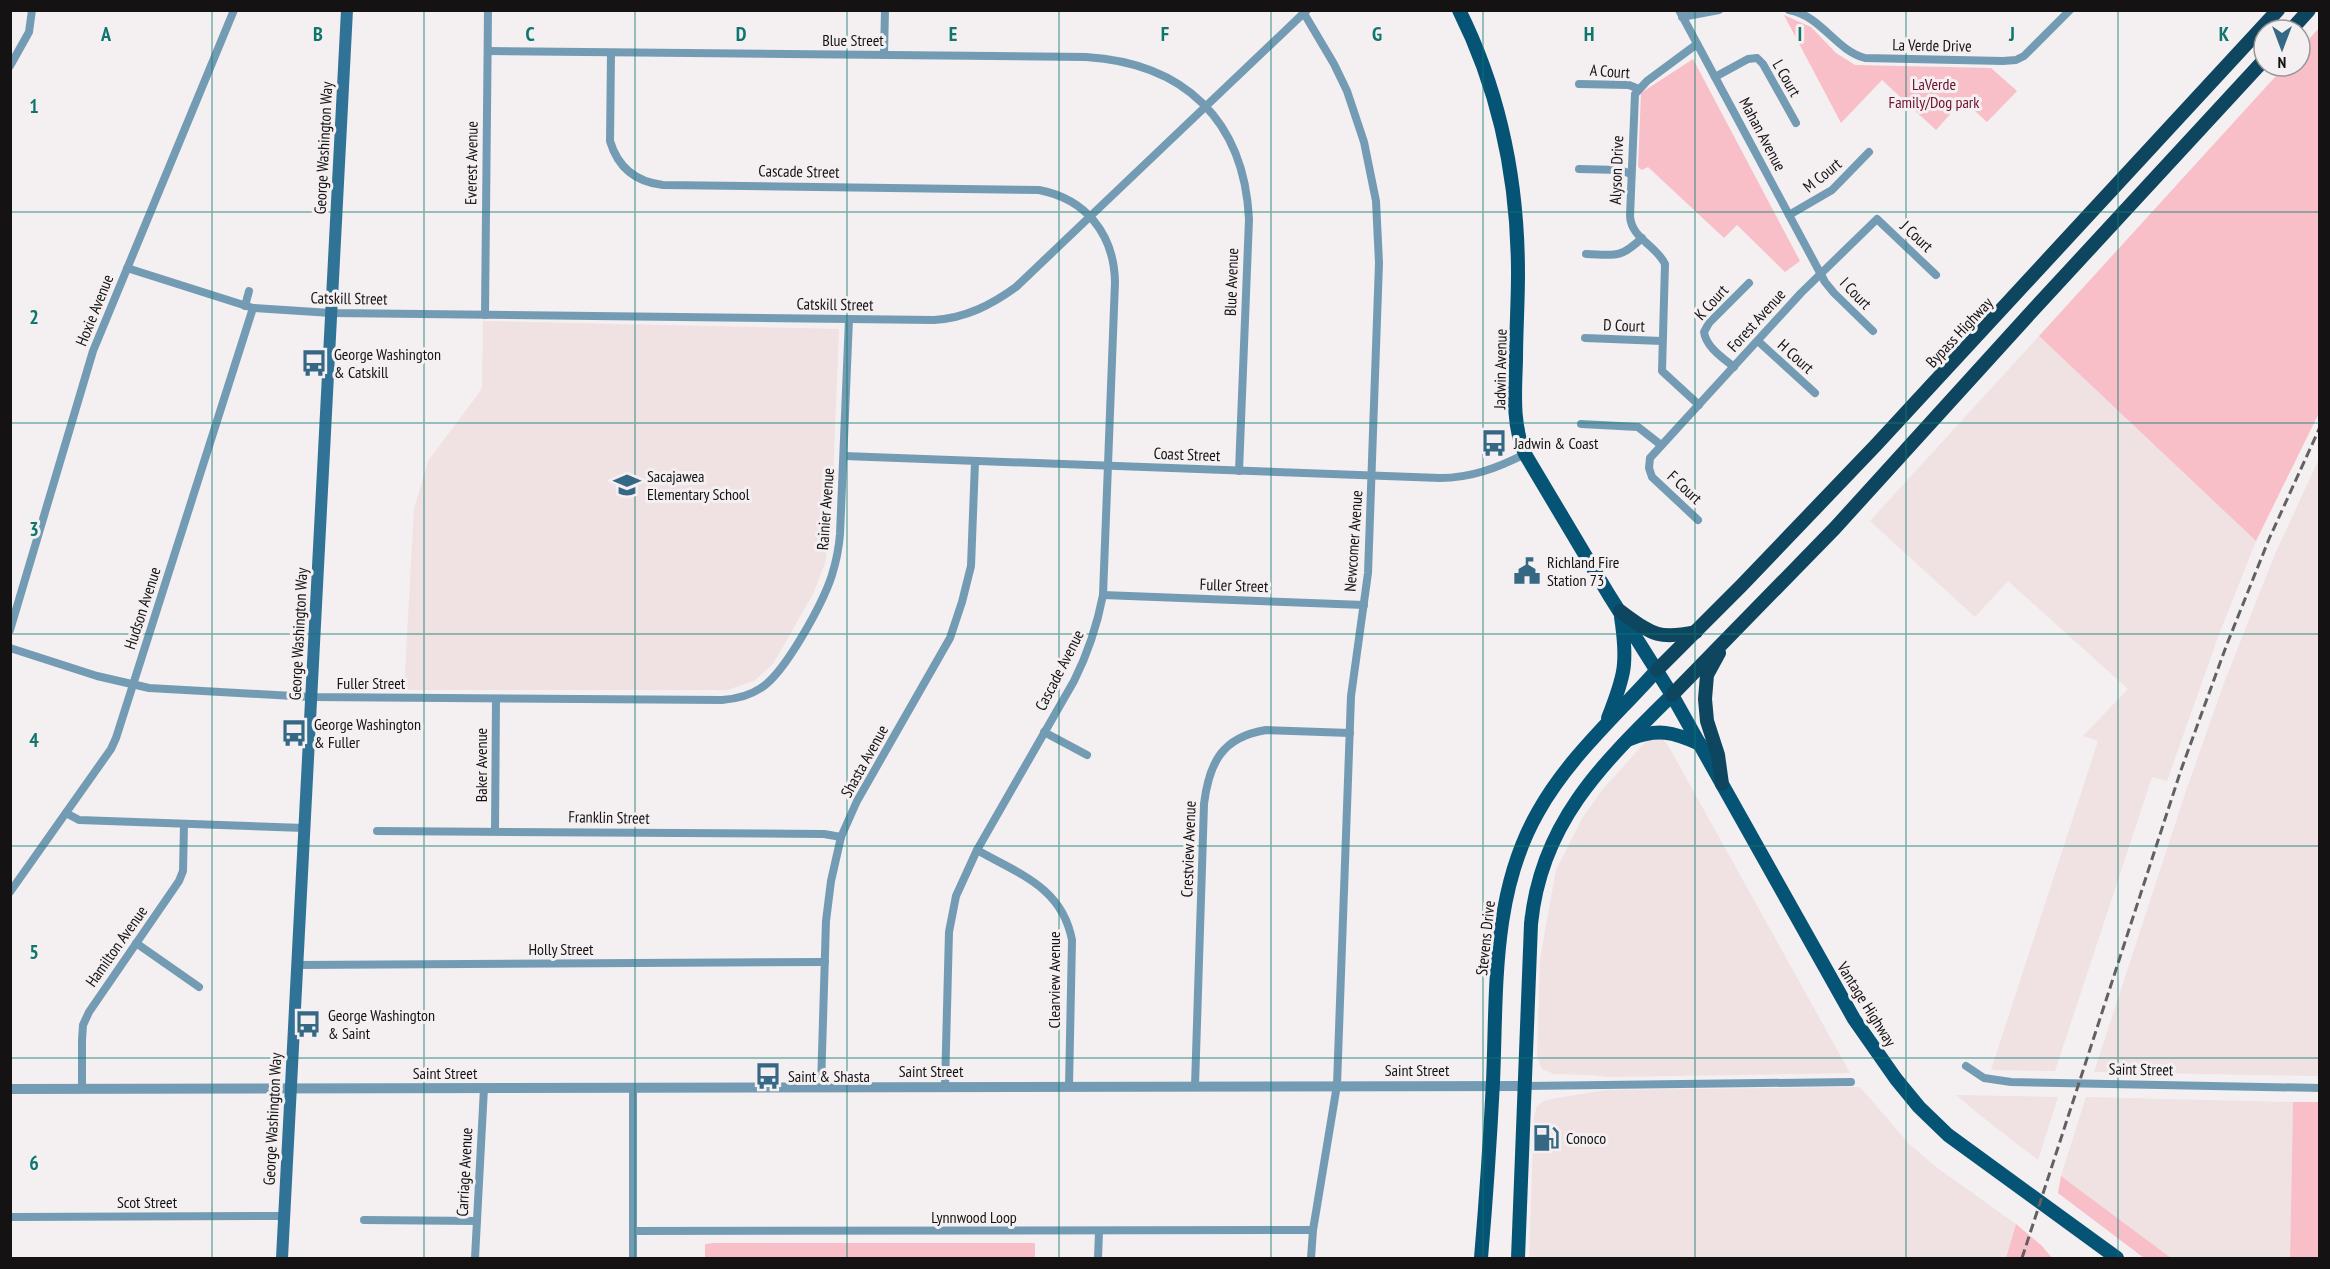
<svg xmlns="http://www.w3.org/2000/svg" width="2330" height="1269" font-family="'PT Sans Narrow',sans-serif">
<rect width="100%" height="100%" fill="#f4eff0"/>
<g fill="#f0e1e3">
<polygon points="483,321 839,329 831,529 825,563 813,594 773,664 754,681 727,690 404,690 414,509 428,461 479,393 482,387"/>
<polygon points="2039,336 2256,541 2218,637 2167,781 2152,777 2055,1071 1991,1070 2098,741 2083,736 2128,689 2008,581 1975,617 1870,521"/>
<polygon points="2319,459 2319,1076 2094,1072 2185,794 2224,683 2275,554"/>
<polygon points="1661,736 1670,749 1850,1073 1608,1077 1590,1075 1554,1074 1542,1069 1537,1056 1540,959 1556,870 1583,817 1603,789 1650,737"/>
<polygon points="1860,1087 1909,1144 1936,1167 2016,1224 2006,1258 1529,1258 1534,1117 1537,1106 1546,1100 1605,1090"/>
<polygon points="1956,1095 2058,1097 2038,1160 1976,1112"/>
<polygon points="2086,1097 2293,1102 2290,1258 2171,1258 2061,1176"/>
</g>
<g fill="#f8bfc8">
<polygon points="1784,15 1811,27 1836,53 1855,65 1991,68 2017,91 1987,122 1963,100 1936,130 1882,80 1841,123"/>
<polygon points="2319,28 2319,413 2256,541 2039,336 2285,66 2300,66 2300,49"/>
<polygon points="1693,59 1800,261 1785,272 1737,225 1724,238 1648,167 1642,170 1638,167 1641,93"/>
<polygon points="2293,1102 2319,1102 2319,1258 2290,1258"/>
<polygon points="2061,1176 2171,1258 2144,1258 2058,1193"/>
<polygon points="2016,1224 2042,1246 2052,1258 2006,1258"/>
<polygon points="714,1243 1035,1243 1035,1258 705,1258 705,1244"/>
</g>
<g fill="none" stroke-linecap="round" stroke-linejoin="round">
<g stroke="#739cb4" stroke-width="8">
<polyline points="1302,10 1334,64 1347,91 1364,142 1376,201 1379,263 1368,573 1351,696 1337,1085 1313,1230 1311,1258"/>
<polyline points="1679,10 1825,282 1834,293 1873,331"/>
<path d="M1789,10C1822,16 1835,50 1865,58L2003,61L2016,60L2024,56L2070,10"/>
<polyline points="1682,17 1719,10"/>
<path d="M1697,44L1647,81L1635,94L1630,216C1631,238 1656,245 1665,264L1662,371L1699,405"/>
<path d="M488,51L1086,57C1184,63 1244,120 1249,219L1239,471"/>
<path d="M611,53L610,141C618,168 636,182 663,185L1039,190C1086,199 1114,234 1115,282L1103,595C1097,626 1088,653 1074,681L977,850L956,896L949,932L945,1086"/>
<polyline points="884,55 885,10"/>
<polyline points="10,66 29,32 32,10"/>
<polyline points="1715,77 1748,59 1757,58 1763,64 1796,123"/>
<polyline points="1579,84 1629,85 1639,89"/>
<polyline points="1579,169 1620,170 1631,174"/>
<polyline points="1789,215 1832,190 1869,152"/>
<path d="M1586,254C1615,255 1620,259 1642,238"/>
<path d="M127,268L253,308L331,313L934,320C966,318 991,305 1016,287L1307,10"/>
<polyline points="245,306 249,291"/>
<polyline points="485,315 488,10"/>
<polyline points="1585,338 1662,341"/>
<polyline points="1758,341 1815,393"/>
<path d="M1734,367C1723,358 1706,347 1704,332L1709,323L1749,283"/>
<polyline points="1581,424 1638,427 1661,445"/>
<path d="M844,456L1440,478C1471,478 1497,468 1525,454"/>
<polyline points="1698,520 1652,477 1649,468 1650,458 1801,293 1877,219 1936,275"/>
<polyline points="1103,595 1364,605"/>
<polyline points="10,630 93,351 234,10"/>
<path d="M10,648L97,676L149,688L311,697L722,700C736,699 749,696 761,688C785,673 823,603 832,575C836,562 839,548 840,534L849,319"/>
<polyline points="1044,732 1087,755"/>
<polyline points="66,813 79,820 304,828"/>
<polyline points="377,831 824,834 841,837"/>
<polyline points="495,831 496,699"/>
<path d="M977,850C1019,874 1062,887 1072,940L1069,1086"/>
<polyline points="10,892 111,749 116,738 253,308"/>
<polyline points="136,943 199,987"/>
<polyline points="297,965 825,962"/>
<polyline points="1966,1066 1984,1078 2011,1082 2320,1088"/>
<polyline points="821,1086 826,921 831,881 841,837 857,801 950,638 962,602 971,566 975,462"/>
<path d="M1195,1086L1204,804C1209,763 1222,737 1266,730L1350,733"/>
<polyline points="1525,1086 1851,1082"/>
<polyline points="82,1088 82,1040 83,1025 89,1012 179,881 183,871 184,824"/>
<polyline points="10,1217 284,1216"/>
<polyline points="364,1220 477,1221"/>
<polyline points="633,1231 1313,1230"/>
<polyline points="475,1258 484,1088"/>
<polyline points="633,1258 633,1087"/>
<polyline points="1098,1258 1099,1232"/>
</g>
<polyline stroke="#739cb4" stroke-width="10" points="10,1089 1525,1086"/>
<polyline stroke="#307396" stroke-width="12" points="282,1258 347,10"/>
<g stroke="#065475" stroke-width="14">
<path d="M1459,10C1500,92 1518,183 1518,274C1518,303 1516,332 1516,360C1515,392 1512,425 1525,454L1609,595L1672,695L1854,1019L1896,1079L1919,1107L1948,1135L2117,1258"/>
<path d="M1608,718C1625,675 1628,663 1621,617"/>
<path d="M1630,739C1658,728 1673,732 1700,744"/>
<path d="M1481,1258C1486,1200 1490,1141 1493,1082C1497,990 1491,894 1538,812C1568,758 1616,716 1657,670"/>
<path d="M1518,1258L1531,924C1541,822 1603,763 1672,695"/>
</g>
<g stroke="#0e4660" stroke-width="14">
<polyline points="2291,30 2309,10"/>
<path d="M1620,611C1652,634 1657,640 1696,632"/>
<polyline points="1719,653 1707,675 1705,699 1707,721 1718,755 1722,784"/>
<polyline points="1657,670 1742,585 1876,445 2278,10"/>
<polyline points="1672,695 1835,528 2034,309 2264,60"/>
</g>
<polyline stroke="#636061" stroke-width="3" stroke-dasharray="9 4.5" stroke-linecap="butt" points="2022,1258 2181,770 2227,644 2269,539 2320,427"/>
</g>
<path fill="none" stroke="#0f766e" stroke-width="1.5" stroke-opacity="0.55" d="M212,10V1258M424,10V1258M635,10V1258M847,10V1258M1059,10V1258M1271,10V1258M1483,10V1258M1695,10V1258M1906,10V1258M2118,10V1258M10,212H2320M10,423H2320M10,634H2320M10,846H2320M10,1058H2320"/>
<defs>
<symbol id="bus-bare" viewBox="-9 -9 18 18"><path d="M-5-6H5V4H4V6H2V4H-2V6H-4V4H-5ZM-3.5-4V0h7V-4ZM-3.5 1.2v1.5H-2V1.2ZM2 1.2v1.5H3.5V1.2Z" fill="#346884" stroke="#f4eff0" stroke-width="2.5" paint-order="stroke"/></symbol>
<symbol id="school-bare" viewBox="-9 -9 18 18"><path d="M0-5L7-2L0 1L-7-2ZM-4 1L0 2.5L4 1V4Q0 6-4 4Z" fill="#346884" stroke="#f4eff0" stroke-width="2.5" paint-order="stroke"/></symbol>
<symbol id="civic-bare" viewBox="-9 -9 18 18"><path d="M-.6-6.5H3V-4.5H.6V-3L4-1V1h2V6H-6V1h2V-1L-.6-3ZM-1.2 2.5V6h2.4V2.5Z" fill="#346884" stroke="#f4eff0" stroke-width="2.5" paint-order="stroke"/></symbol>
<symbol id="fuel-bare" viewBox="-9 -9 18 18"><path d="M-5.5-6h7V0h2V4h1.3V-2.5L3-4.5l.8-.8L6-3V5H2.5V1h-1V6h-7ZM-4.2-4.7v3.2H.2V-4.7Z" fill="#346884" stroke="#f4eff0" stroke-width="2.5" paint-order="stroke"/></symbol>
</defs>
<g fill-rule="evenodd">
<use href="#bus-bare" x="295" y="344" width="38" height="38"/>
<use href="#bus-bare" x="1475" y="424" width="38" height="38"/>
<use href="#school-bare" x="608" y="466" width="38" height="38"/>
<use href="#civic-bare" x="1508" y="552" width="38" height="38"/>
<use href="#bus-bare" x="275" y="714" width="38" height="38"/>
<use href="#bus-bare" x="289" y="1005" width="38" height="38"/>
<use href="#bus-bare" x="749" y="1057" width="38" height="38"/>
<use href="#fuel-bare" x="1527" y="1119" width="38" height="38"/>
</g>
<g text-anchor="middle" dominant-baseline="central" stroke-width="6" stroke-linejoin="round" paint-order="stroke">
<g font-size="16" fill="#141213" stroke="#f4eff0">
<text x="853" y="40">Blue Street</text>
<text transform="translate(1932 45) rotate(1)">La Verde Drive</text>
<text transform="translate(1610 71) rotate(4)">A Court</text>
<text transform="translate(1787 78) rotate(60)">L Court</text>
<text transform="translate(1763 134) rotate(62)">Mahan Avenue</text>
<text transform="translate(323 148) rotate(-87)">George Washington Way</text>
<text transform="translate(471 163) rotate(-89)">Everest Avenue</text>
<text transform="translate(1616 170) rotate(-88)">Alyson Drive</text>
<text transform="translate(799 171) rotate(1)">Cascade Street</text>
<text transform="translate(1822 175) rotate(-39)">M Court</text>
<text transform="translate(1917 236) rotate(43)">J Court</text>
<text transform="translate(1231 282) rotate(-88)">Blue Avenue</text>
<text transform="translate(1856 293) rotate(46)">I Court</text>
<text transform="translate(349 298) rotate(1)">Catskill Street</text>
<text transform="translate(1711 302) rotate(-48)">K Court</text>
<text transform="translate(835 304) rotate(1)">Catskill Street</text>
<text transform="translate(94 310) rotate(-68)">Hoxie Avenue</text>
<text transform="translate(1756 320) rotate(-48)">Forest Avenue</text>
<text transform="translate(1624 325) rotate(2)">D Court</text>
<text transform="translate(1959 332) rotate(-47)">Bypass Highway</text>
<text transform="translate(1796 356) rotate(42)">H Court</text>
<text transform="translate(1500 369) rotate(-89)">Jadwin Avenue</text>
<text transform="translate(1187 454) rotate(2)">Coast Street</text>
<text transform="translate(1685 487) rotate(43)">F Court</text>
<text transform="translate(825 509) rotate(-86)">Rainier Avenue</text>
<text transform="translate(1353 541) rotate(-86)">Newcomer Avenue</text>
<text transform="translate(1234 585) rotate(2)">Fuller Street</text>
<text transform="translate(142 608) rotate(-72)">Hudson Avenue</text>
<text transform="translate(298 634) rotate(-87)">George Washington Way</text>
<text transform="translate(1059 670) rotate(-63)">Cascade Avenue</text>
<text x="371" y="683">Fuller Street</text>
<text transform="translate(864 761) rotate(-61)">Shasta Avenue</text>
<text transform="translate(481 765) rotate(-90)">Baker Avenue</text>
<text transform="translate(609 817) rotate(1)">Franklin Street</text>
<text transform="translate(1188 849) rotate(-88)">Crestview Avenue</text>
<text transform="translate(1485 938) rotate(-84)">Stevens Drive</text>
<text transform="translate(116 946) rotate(-55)">Hamilton Avenue</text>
<text x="561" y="949">Holly Street</text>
<text transform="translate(1054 980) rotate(-90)">Clearview Avenue</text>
<text transform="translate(1867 1004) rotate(58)">Vantage Highway</text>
<text transform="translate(2141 1069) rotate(1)">Saint Street</text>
<text x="1417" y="1070">Saint Street</text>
<text x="931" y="1071">Saint Street</text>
<text x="445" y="1073">Saint Street</text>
<text transform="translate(272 1119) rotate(-87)">George Washington Way</text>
<text transform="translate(464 1172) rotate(-87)">Carriage Avenue</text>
<text x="147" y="1202">Scot Street</text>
<text x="974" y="1217">Lynnwood Loop</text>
</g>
<g font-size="16" fill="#6c102d" stroke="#f4eff0">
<text x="1934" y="84">LaVerde<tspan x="1934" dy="18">Family/Dog park</tspan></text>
</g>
<g font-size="16" fill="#141213" stroke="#f4eff0" text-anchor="start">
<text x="334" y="354">George Washington<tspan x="334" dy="18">&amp; Catskill</tspan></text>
<text x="1514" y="443">Jadwin &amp; Coast</text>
<text x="647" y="476">Sacajawea<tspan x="647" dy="18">Elementary School</tspan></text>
<text x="1547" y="562">Richland Fire<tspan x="1547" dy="18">Station 73</tspan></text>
<text x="314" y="724">George Washington<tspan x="314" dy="18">&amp; Fuller</tspan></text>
<text x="328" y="1015">George Washington<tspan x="328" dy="18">&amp; Saint</tspan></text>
<text x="788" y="1076">Saint &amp; Shasta</text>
<text x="1566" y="1138">Conoco</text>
</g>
</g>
<g font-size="20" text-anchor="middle" font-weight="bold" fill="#0f766e" stroke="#f4eff0" stroke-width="6" stroke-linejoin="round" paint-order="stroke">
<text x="106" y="41">A</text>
<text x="318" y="41">B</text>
<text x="530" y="41">C</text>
<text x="741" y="41">D</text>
<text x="953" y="41">E</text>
<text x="1165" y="41">F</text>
<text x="1377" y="41">G</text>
<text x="1589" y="41">H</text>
<text x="1800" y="41">I</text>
<text x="2012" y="41">J</text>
<text x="2224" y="41">K</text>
<text x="34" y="113">1</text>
<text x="34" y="324">2</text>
<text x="34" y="536">3</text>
<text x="34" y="747">4</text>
<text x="34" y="959">5</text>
<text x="34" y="1170">6</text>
</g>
<rect width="2330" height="1269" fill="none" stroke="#141213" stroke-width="24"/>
<g transform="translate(2282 48) rotate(180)"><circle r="28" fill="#f4eff0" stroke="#9a9798" stroke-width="1.5"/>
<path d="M0-4.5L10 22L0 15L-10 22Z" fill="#346884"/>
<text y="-9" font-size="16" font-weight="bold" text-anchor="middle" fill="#141213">N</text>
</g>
</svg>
